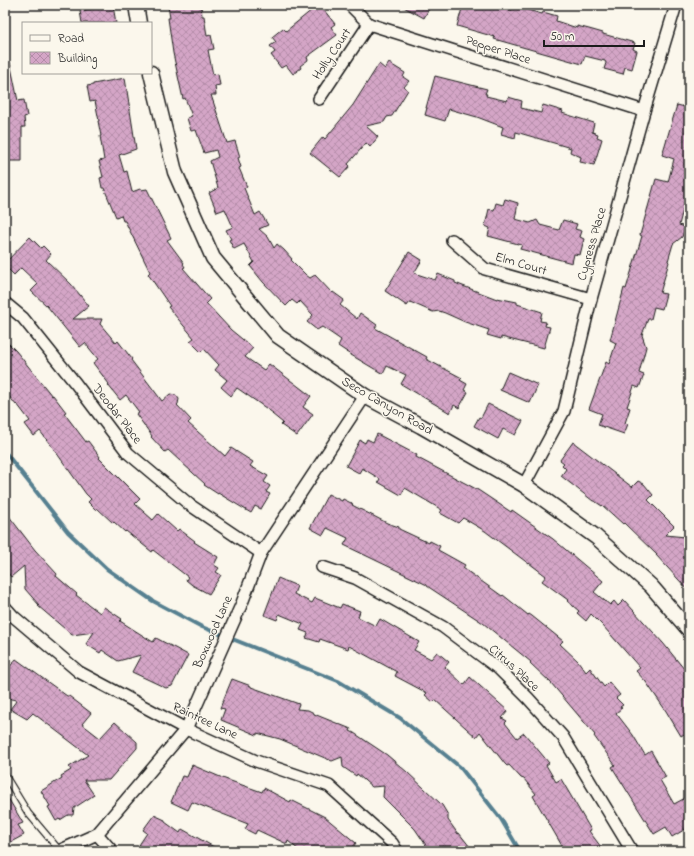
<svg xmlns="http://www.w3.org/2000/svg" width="694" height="856" font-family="'Indie Flower',sans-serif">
<defs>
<pattern id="building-cross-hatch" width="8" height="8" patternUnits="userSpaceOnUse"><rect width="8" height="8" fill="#d4a5c6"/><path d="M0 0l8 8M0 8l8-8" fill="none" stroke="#b58daa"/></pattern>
</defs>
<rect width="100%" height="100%" fill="#fbf7ec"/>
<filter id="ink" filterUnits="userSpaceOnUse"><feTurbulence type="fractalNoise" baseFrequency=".025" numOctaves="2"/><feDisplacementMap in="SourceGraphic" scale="8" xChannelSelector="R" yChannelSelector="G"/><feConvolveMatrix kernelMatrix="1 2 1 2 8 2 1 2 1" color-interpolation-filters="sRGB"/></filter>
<g filter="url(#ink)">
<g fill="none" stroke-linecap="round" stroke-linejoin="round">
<polyline stroke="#578090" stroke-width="4" points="5,452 68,532 107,569 153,601 202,627 338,681 400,718 460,767 501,819 520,851"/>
</g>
<g fill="url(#building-cross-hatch)" stroke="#1c1c1c">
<polygon points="175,5 201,5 202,16 204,16 207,36 211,35 214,49 208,50 213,75 218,74 220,85 215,86 216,95 211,95 227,143 235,141 240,157 238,158 241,167 239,168 247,187 244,188 255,215 260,212 268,225 259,229 268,237 274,248 277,244 284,250 292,259 291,260 306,275 310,278 315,275 332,293 333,292 344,300 340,305 357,319 360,313 377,325 375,328 427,357 426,359 462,378 460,380 467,384 464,390 468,392 459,408 454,405 450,413 401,384 406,375 387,366 383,374 346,352 347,352 338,346 341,340 322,327 317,330 307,322 313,315 300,301 297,304 292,300 286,306 263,282 250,266 254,262 244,244 234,249 229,240 231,239 226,230 233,227 225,209 217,212 209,193 218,188 210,161 218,157 216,150 204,153 196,130 191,131 187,118 192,116 185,98 183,99 173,53 168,18 170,18 168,6"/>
<polygon points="318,5 320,5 335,24 331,27 337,35 307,57 308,60 300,66 301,68 293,74 286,65 281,68 271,55 275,52 270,46 276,42 272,37 283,28 286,31"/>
<polygon points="400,5 431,5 424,18"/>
<polygon points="463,5 493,5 512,10 513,6 542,14 543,12 557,16 556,21 577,28 577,26 589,29 603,33 603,34 635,43 633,49 637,51 632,69 625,67 623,74 604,69 606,63 605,61 585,56 582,64 494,39 495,37 457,26"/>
<polygon points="106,6 107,7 113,6 116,23 82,23 80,11"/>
<polygon points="10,62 18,101 24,100 27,116 24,117 25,127 22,127 22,161 5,161 5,63"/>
<polygon points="389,63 405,73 403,77 409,81 404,87 408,90 392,116 387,117 384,122 366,126 378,137 370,147 366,143 348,164 350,166 340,177 310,153 323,137 325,139 353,105 379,64 385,69"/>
<polygon points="435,76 487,89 485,94 487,94 486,96 507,101 508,97 522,101 521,108 541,113 543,105 563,111 562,113 594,123 592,132 598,134 597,137 602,139 594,165 580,162 581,157 570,152 571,148 516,132 515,138 501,134 503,127 477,117 449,109 445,121 425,115 427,108 426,108"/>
<polygon points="125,78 136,149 119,155 124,172 127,171 132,192 140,189 141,190 147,189 171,238 167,240 184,263 183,264 185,267 183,268 210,299 206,303 231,330 253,348 245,357 264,370 269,364 311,396 303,407 313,414 297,436 281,425 283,423 272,414 273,413 237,388 231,396 221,387 227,380 215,370 219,365 204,349 201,352 190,341 194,338 168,307 170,306 148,274 150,272 125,221 123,221 121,215 116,217 104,188 102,188 100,178 103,177 99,161 104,160 100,136 101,136 98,121 99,121 95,101 90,102 87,86 93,85 93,84"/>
<polygon points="677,105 689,108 689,203 685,202 679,225 685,227 682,237 673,244 668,261 669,262 660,293 666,294 662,309 654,307 651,319 648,319 642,335 646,347 639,373 644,375 639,388 634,386 627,407 630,408 625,423 628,424 624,434 598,425 602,414 589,409 606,362 609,364 616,343 610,340 624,288 626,289 642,236 640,235 656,179 668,182 674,159 662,155"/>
<polygon points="505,199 518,203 515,219 530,223 537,220 540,225 559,230 563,220 577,224 575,229 582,231 580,237 584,239 580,255 574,254 572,263 520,249 522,245 488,236 490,228 485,226 489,209 494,210 496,203 503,205"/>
<polygon points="30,237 41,248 43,246 51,254 46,260 71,284 89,306 73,319 102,319 100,324 116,343 118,341 132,359 131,360 162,401 170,394 176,395 179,399 178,404 177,405 191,420 188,423 225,456 231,448 253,462 250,466 268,476 264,482 270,486 266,492 270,494 261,509 255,506 251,513 218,493 218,494 204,485 205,484 168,450 165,452 151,437 152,436 136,414 139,412 126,395 120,400 108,385 109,384 93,363 98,359 85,343 80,347 47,306 31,291 38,284 21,268 14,275 5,266 5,263"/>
<polygon points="409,252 422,260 414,273 435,280 438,274 455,281 455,283 497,299 497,298 517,302 517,304 542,312 540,321 546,322 545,326 550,327 544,348 501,337 501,339 487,335 489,330 465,322 445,313 439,311 433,312 410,302 407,306 385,291"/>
<polygon points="5,340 16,351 52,396 53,395 66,412 64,413 86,442 88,441 100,457 99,458 140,499 135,504 153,520 158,514 177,531 179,529 195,541 194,542 218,557 214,565 219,568 216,572 221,575 209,594 192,585 186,580 188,577 171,564 153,550 152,552 126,531 125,532 114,522 113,523 97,508 96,510 88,502 91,499 86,494 53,448 40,431 34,436 25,424 30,421 17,404 16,405 5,391"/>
<polygon points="508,372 538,385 530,403 500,390"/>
<polygon points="488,404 523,421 515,435 503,429 498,439 474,426 479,417 481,418"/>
<polygon points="377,434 417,455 416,457 478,490 511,512 512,510 553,539 603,581 594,592 610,605 614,601 618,606 624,600 663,643 689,675 689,731 681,736 666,711 646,682 636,671 640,668 603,626 591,614 586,621 577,613 579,611 567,601 568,600 542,581 546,576 529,563 529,564 485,531 463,518 458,523 440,513 442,510 405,488 401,495 378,482 380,479 362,468 359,473 346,466 360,440 365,443 367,439 373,442"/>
<polygon points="573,442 632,487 638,481 644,484 653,495 648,500 674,526 665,535 686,537 686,540 689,544 689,591 656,555 657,555 624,523 623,524 602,505 602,506 593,500 593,501 561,476 566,469 562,465 564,463 560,460"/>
<polygon points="328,494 342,501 343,499 353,504 352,505 387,523 399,527 399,529 429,543 430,541 440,546 438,550 465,565 463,568 502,596 503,595 528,615 529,614 532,616 563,641 560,644 578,661 586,672 590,668 604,687 609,682 620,695 616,698 623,705 620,707 622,708 616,713 633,735 645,755 651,751 666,777 660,780 674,804 689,796 689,827 672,837 666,827 654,834 612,767 615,765 594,736 595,735 551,683 530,663 531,662 483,623 427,586 427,585 344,545 348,538 327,528 323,535 310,528"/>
<polygon points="5,511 35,550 57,574 56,576 77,594 76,595 100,613 104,607 122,619 120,621 153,642 156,638 188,655 172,686 166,688 132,672 141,655 118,661 102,650 100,653 86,644 94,632 72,635 38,606 39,605 25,589 24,566 11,577 5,569"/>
<polygon points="278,578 297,586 294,594 312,603 315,598 340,608 342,604 360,611 358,617 376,626 380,619 419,642 414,650 431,659 437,652 449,662 445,667 464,685 470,677 508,711 502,718 507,721 505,723 517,738 524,733 549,763 546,765 556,782 561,779 591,830 589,831 604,851 565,851 533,796 536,794 524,779 521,778 509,765 507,766 505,764 480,732 476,737 435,700 433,702 425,695 427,693 395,676 397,672 349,646 348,649 320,639 319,642 306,638 308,633 300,630 303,624 279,614 277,620 264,615"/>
<polygon points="16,659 67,696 69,696 91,713 82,724 100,738 115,722 137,742 137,748 109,780 84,780 94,795 74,808 73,815 68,815 60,820 59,819 56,821 48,807 50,806 41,791 62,778 61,776 71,770 69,767 88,755 33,713 27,719 10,709 17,700 11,699 5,694 5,673"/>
<polygon points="232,679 251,686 251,687 299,704 297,709 308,710 314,713 314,714 351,729 350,731 354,733 387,755 407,772 442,805 448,815 448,820 458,834 459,833 470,847 464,851 430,851 415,829 383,797 384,786 372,787 357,774 356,776 343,767 342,757 332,761 280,739 257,733 257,735 221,720 225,709 220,708"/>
<polygon points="192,765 225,779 262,792 264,788 290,802 291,800 325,817 356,843 350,851 300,851 288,841 287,844 257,830 255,834 245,829 248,824 192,802 188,810 171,802 182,776 187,777"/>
<polygon points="5,793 23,823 18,825 24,835 9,843 5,836"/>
<polygon points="154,815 165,820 165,822 180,833 182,829 221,851 148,851 139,845 147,833 143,830"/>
</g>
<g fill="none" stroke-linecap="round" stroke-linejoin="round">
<defs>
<polyline id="service" points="6,777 28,813 60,851"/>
<g id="minor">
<polyline points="350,5 369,24 644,111"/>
<polyline points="319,99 369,24"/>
<polyline points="452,240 485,269 591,299"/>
<polyline points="5,303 23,318 76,384 128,453 190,505 261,553"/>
<polyline points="524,485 564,411 591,299 644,111 676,5"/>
<polyline points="322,567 355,578 443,627 499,669 528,698 563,737 632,851"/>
<polyline points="5,607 13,616 79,672 186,729 256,761 329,786 392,843 397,851"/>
<polyline points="97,834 112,851"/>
<polyline points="59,851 97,834 186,729 242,603 261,553 365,396"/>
</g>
<g id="tertiary">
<polyline points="136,5 139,23"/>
<polyline points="151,73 175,172 213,258 278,336 365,396 421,426 524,485 556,508 596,537 651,586 689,630"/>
</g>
</defs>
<use href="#service" stroke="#1c1c1c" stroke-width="8"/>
<use href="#minor" stroke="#1c1c1c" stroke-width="14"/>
<use href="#tertiary" stroke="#1c1c1c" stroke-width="17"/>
<use href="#service" stroke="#fbf7ec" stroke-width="5.5"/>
<use href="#minor" stroke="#fbf7ec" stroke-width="11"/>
<use href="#tertiary" stroke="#fbf7ec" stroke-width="14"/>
</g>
</g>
<g text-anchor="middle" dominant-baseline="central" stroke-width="3" stroke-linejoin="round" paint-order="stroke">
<g font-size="13" fill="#1c1c1c" stroke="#fbf7ec">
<text transform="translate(498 50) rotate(18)">Pepper Place</text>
<text transform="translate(332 54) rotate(-56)">Holly Court</text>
<text transform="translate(592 244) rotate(-74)">Cypress Place</text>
<text transform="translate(521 264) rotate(16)">Elm Court</text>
<text transform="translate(387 406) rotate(30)">Seco Canyon Road</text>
<text transform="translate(117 414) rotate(52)">Deodar Place</text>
<text transform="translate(213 632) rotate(-66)">Boxwood Lane</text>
<text transform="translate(514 668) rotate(42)">Citrus Place</text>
<text transform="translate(205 721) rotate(25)">Raintree Lane</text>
</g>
</g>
<rect width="694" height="856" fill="none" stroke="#fbf7ec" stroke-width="20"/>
<rect x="10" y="10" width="674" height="836" fill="none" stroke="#1c1c1c" stroke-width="1.5" filter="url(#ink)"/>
<rect x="22" y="22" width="130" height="52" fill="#fbf7ec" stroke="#a29f99"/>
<rect x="30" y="35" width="20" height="6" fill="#fbf7ec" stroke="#a29f99"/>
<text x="58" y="42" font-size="12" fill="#1c1c1c">Road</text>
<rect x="30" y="52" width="20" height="12" fill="url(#building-cross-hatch)" stroke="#a29f99"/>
<text x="58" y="62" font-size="12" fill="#1c1c1c">Building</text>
<path d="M544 40v6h100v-6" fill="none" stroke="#1c1c1c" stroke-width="2"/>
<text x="550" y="40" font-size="12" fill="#1c1c1c" stroke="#fbf7ec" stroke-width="3" paint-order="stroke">50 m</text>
</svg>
